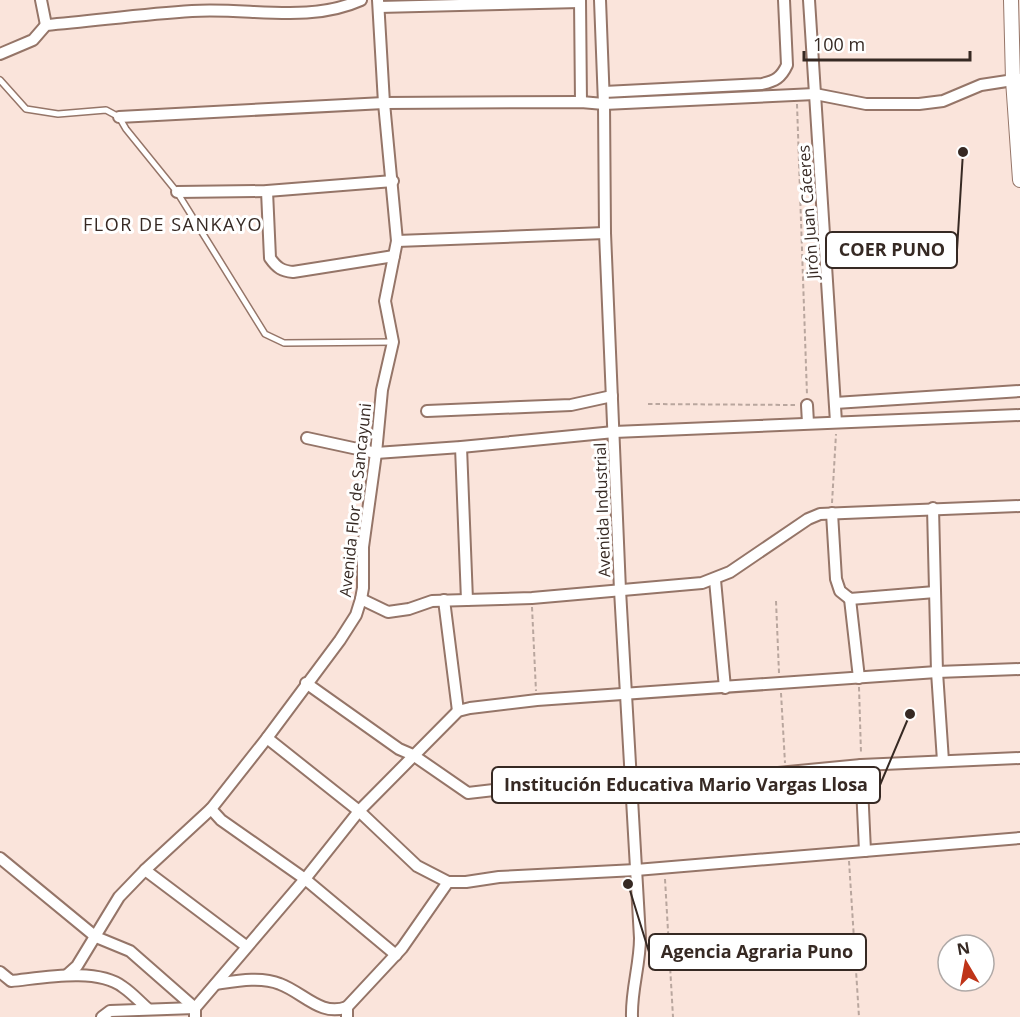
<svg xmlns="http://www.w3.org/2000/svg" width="1020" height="1017" font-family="'Open Sans',sans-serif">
<rect width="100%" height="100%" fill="#fae4db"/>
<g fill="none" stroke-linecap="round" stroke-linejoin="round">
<defs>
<polyline id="service" points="0,80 26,109 58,114 106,110 119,117 126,129 177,192 265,334 284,343 393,342"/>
<g id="minor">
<polyline points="41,0 46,25"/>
<polyline points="580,0 581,102"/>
<path d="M600,0L604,104L605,233L620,590L640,938C640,965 631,990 632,1017"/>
<polyline points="809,0 836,422"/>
<polyline points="379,7 580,2"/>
<path d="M0,54L33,40L46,25C94,21 143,14 192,11C248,7 308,24 361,0"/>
<path d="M604,92L762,84C775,81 781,78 787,65L784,0"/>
<polyline points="119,117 384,103 581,102 604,104 815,94 866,104 919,104 943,101 981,85 1020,79"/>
<path d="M267,191L270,258C277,268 282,271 293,272L394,256"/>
<polyline points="177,192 267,191 393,181"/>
<polyline points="397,241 605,233"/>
<polyline points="835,403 1020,391"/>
<polyline points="807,405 808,423"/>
<polyline points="427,411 571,405 612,396"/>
<polyline points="307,438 376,453 461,447 614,432 1020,415"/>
<polyline points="461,447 467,600"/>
<polyline points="933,508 937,672 943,761"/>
<polyline points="832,513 836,579 840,591 850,599 935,592"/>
<polyline points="715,580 725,688"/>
<polyline points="361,599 388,612 409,609 432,601 532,598 702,583 730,572 808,519 820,514 1020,506"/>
<polyline points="850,599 859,678"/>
<polyline points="444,600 458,711"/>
<polyline points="306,683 399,749 413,755 468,793 511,788 631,787 861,765 1020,758"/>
<polyline points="267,738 359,811 417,866 448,882 466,882 499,877 636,870 1020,838"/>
<polyline points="861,765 865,851"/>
<polyline points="211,809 221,820 305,879 396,955"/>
<polyline points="0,858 96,937 130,951 195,1008 195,1017"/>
<polyline points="145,870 246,946"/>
<path d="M0,972L11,981C42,978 97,967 123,987C132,993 140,1002 148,1009"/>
<polyline points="67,975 77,966 119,897 145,870 211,809 267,738 340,640 356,615 361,599 363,588 363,547 376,453 382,390 393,342 385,301 397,241 384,103 378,0"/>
<path d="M216,984C236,981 261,976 280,984C304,993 321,1017 347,1007"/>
<polyline points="102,1017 110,1011 195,1008 305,879 359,811 458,711 470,708 537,700 937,672 1020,669"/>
<polyline points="347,1017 347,1007 402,948 448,882"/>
</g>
<polyline id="tertiary" points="1011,0 1013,80 1020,180"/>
</defs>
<use href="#service" stroke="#957568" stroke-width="8"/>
<use href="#minor" stroke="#957568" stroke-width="14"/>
<use href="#tertiary" stroke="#957568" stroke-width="16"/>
<g stroke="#b9a69e" stroke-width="2" stroke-dasharray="4.5 3" stroke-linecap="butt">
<polyline points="797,104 807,395"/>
<polyline points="648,404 795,405"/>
<polyline points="832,503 836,434"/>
<polyline points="776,601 779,673"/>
<polyline points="532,607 536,691"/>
<polyline points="859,687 861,753"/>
<polyline points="781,693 785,763"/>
<polyline points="849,861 859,1017"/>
<polyline points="665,879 673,1017"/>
</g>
<use href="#service" stroke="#fff" stroke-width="5"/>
<use href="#minor" stroke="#fff" stroke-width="10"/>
<use href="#tertiary" stroke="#fff" stroke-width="14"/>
</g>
<g text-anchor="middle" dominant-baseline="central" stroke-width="6" stroke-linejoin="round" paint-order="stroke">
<g font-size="16" fill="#362923" stroke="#fff">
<text transform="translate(808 212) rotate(-94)">Jirón Juan Cáceres</text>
<text transform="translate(355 500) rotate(-84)">Avenida Flor de Sancayuni</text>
<text transform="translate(602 510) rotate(-92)">Avenida Industrial</text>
</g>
<g font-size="18" letter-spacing="1.5" fill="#362923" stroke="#fff">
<text x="173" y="224">FLOR DE SANKAYO</text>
</g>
</g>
<path fill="none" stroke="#362923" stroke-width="2" d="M963 152L957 250M910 714L880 785M628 884L649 952"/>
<g fill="#362923" stroke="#fff" stroke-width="2">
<circle cx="963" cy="152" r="6"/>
<circle cx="910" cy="714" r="6"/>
<circle cx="628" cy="884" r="6"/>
</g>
<g fill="#fff" stroke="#362923" stroke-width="2">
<rect x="826" y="232" width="131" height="36" rx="6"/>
<rect x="492" y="767" width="388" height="36" rx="6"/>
<rect x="649" y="934" width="217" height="36" rx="6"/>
</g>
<g font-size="18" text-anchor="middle" font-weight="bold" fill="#362923">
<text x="892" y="256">COER PUNO</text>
<text x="686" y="791">Institución Educativa Mario Vargas Llosa</text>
<text x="757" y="958">Agencia Agraria Puno</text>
</g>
<g transform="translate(966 963) rotate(350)"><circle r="28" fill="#ffffff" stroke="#afa9a7" stroke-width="1.5"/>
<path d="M0-4.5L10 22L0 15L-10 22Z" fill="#bf3418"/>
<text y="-9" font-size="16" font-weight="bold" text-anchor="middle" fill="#362923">N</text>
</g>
<path d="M804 51v9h166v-9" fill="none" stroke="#362923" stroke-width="3"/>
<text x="813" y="51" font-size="18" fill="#362923" stroke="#ffffff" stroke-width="4.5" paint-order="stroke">100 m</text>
</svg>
